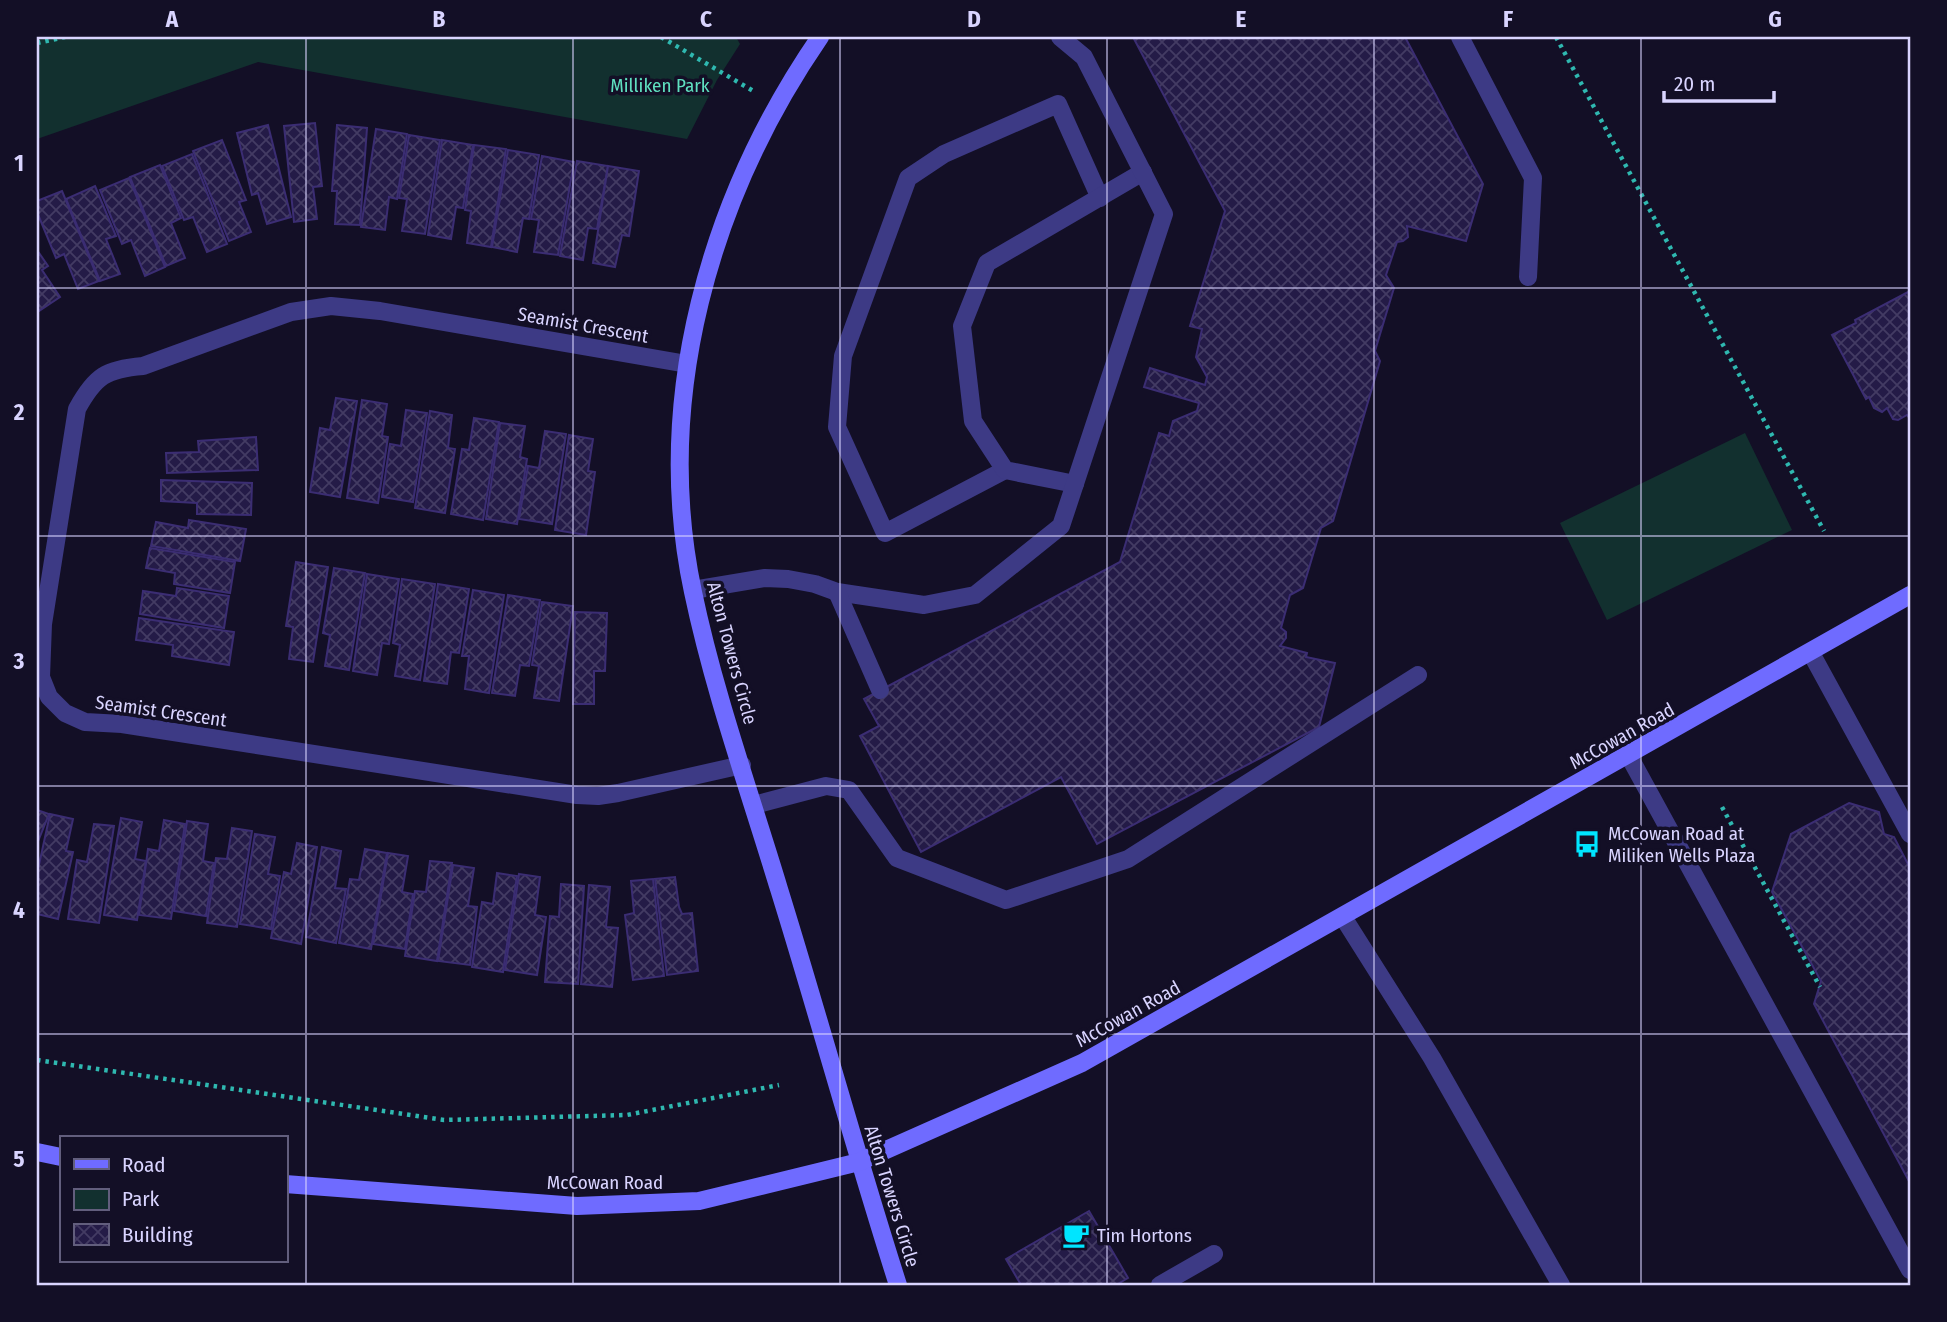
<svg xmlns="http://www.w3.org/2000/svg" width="1947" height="1322" font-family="'Fira Sans Condensed',sans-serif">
<defs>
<pattern id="building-cross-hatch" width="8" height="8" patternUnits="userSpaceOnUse" patternTransform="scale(1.75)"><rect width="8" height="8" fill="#241b47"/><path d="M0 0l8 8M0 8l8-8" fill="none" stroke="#433b63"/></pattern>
</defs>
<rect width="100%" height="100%" fill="#130f26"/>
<g fill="#12302f">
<polygon points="37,37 736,37 740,44 717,80 687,139 258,62 37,139"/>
<polygon points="1745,433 1792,530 1607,620 1560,523"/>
</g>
<g fill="url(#building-cross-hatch)" stroke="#3b2d73" stroke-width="2">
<polygon points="1133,37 1405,37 1483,184 1466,241 1407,226 1408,237 1403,241 1397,242 1386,275 1394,288 1375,351 1380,361 1333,521 1321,528 1303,588 1290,595 1281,628 1286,632 1286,638 1280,646 1307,653 1306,657 1335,663 1319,727 1097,844 1061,777 921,852 860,736 879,726 864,699 1120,562 1159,433 1169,436 1173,421 1197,411 1199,403 1144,387 1150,368 1205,385 1207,377 1196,357 1202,329 1190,326 1225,211"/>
<polygon points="315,123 322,186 313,187 317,219 294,222 284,126"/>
<polygon points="268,125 291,217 267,224 258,193 252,195 237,133"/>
<polygon points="337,125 367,128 360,225 335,224 337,191 332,191"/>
<polygon points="376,129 407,134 397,199 389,197 385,230 361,227"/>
<polygon points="409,135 440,140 425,234 402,231 407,199 399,198"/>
<polygon points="222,140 246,200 239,202 251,232 229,241 193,151"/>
<polygon points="442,140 473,145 463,208 456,207 451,239 428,235"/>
<polygon points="474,145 506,149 491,247 467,243 471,211 465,210"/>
<polygon points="508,150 539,155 529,219 523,218 517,252 492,247"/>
<polygon points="192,154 227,244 207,252 193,217 184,220 162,166"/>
<polygon points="542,156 574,162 558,255 534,252 539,220 531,219"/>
<polygon points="577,161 608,166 597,229 588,228 583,260 560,256"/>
<polygon points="160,165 181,218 171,223 185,258 166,266 130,177"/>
<polygon points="608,166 639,171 629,236 622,235 615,267 593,263"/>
<polygon points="129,178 165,267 145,276 131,240 122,244 100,190"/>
<polygon points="95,186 116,236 106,239 120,274 100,281 66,199"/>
<polygon points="62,191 99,281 78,289 64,254 56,258 37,212 37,201"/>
<polygon points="37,250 48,266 42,270 60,297 39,311 37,307"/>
<polygon points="1910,291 1910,419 1907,415 1898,420 1893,419 1887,408 1882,412 1874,408 1869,397 1866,399 1832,335 1856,323 1855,320"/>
<polygon points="336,398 357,401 340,497 310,492 320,428 330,430"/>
<polygon points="362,400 387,404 382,436 388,437 378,503 347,498"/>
<polygon points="406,410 427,413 413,502 382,497 390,444 401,446"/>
<polygon points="430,411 452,415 448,448 455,449 445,513 415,508"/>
<polygon points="474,418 499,422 483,520 451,514 462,449 469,450"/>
<polygon points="500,423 525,426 520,457 527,459 517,524 486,519"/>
<polygon points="545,431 566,434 552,524 519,519 528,466 539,468"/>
<polygon points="569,435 593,439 588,471 595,472 586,535 555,530"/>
<polygon points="256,437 258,470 167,473 166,453 199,452 198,441"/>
<polygon points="161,480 252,483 251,515 197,514 197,503 161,501"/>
<polygon points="189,520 246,529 240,561 151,546 156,522 188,528"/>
<polygon points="150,548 235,562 230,593 174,584 175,573 146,568"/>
<polygon points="296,562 328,567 313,662 289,659 293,627 286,626"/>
<polygon points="334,568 365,573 349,670 325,666 330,635 323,633"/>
<polygon points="367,574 399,579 389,644 382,643 377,675 353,671"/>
<polygon points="402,579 435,584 420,680 395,676 400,645 393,643"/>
<polygon points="438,584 469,589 459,653 451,652 447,684 424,681"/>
<polygon points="177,588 229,596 224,628 140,614 143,591 176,596"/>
<polygon points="473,590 504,595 489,693 465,689 469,656 462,656"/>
<polygon points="508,595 540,600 529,666 520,665 515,696 492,693"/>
<polygon points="542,602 573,606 559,701 534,698 539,666 532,665"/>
<polygon points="575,612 607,613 605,671 594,671 594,704 573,704"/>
<polygon points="139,618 234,632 229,665 172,656 173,645 136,640"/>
<polygon points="1849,803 1879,812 1884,834 1894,837 1910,868 1910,1183 1814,1004 1821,981 1772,892 1791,834"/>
<polygon points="37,810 49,814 37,844"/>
<polygon points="50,814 73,819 66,851 73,852 58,919 37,914 37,874"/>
<polygon points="121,818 142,822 135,859 146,861 137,920 104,915"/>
<polygon points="164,820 185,824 171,919 139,915 148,849 159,851"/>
<polygon points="187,821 208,824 203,861 214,863 206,916 174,911"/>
<polygon points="94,824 114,826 99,923 68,919 77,860 87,862"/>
<polygon points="232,828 252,831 237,927 207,923 216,858 227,859"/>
<polygon points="255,834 275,837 268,874 280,876 271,929 240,924"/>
<polygon points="297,843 317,847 301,944 271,938 284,872 291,874"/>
<polygon points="322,847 341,851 335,888 346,889 336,943 306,937"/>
<polygon points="365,849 387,853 371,949 339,943 350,879 359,880"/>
<polygon points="388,853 408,856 402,892 413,894 405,949 373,944"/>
<polygon points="430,861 452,863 437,961 405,956 415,891 426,892"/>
<polygon points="453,865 474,868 468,906 477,907 470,965 438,961"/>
<polygon points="497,873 517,876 503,972 472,967 482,902 493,904"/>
<polygon points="519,874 540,877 535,915 546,917 537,975 505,970"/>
<polygon points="675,877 679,907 682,914 692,913 698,971 667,975 655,879"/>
<polygon points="653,879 664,976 633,980 625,915 634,913 631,881"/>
<polygon points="561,884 584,886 578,984 545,982 550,916 559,917"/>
<polygon points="589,885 610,887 606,927 618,928 612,987 581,984"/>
<polygon points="1089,1211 1128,1278 1116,1285 1021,1285 1006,1259"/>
</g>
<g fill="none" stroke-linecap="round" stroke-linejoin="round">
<g stroke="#2fb8b0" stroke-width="4.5" stroke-dasharray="3.5 5" stroke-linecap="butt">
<polyline points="661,37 755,92"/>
<polyline points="1556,37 1824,531"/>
<polyline points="37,43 65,37"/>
<polyline points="1722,807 1820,987"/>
<polyline points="37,1060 444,1120 627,1115 779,1085"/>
</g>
<g stroke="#3d3a85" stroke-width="18">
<polyline points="1460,37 1533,178 1528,277"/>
<polyline points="1005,470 885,533 837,427 843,356 908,178 944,154 1058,104 1100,198"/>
<polyline points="1075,484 1005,470 973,421 962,326 987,263 1143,172"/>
<polyline points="693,590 765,578 788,579 815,584 837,592 924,605 975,595 1061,526 1164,214 1084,57 1060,37"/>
<polyline points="837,592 880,690"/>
<polyline points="1811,653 1910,834"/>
<polyline points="1629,756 1910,1270"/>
<polyline points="754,805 826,786 849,790 897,858 1006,900 1128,859 1418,675"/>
<polyline points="1343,917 1432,1058 1561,1285"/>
<polyline points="1160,1285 1214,1254"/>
</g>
<path stroke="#3d3a85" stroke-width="18" d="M687,364L380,311L331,306L291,312L143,366C106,369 95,376 77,409L43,624L41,677L49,697L65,713L85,722L122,724L577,795L598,796L618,793L742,765"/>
<g stroke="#6f6bff" stroke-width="18">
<path d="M820,37C710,197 652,399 693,592C714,692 749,790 779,889C820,1021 856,1154 898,1285"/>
<polyline points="37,1152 61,1157"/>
<polyline points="285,1184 577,1206 699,1201 859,1162 1082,1063 1910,595"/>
</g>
</g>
<path fill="none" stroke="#d9d4ff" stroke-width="2" stroke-opacity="0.55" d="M306,37V1285M573,37V1285M840,37V1285M1107,37V1285M1374,37V1285M1641,37V1285M37,288H1910M37,536H1910M37,786H1910M37,1034H1910"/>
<defs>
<symbol id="bus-bare" viewBox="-9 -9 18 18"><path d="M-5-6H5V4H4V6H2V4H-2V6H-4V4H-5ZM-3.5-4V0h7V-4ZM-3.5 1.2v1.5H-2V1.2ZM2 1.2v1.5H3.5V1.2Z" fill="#00e5ff" stroke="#130f26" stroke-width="2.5" paint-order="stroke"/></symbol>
<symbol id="cafe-bare" viewBox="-9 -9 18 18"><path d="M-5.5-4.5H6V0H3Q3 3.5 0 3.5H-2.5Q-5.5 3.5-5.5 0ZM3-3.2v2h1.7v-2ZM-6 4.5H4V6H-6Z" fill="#00e5ff" stroke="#130f26" stroke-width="2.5" paint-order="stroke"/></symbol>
</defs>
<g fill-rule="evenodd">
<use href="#bus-bare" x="1568" y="825" width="38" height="38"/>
<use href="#cafe-bare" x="1057" y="1216" width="38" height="38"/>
</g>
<g text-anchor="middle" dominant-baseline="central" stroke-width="7" stroke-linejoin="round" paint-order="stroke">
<g font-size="19" fill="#5fe0c0" stroke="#130f26">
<text x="660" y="85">Milliken Park</text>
</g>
<g font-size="19" fill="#d9d4ff" stroke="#130f26">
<text transform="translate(583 325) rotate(10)">Seamist Crescent</text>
<text transform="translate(732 653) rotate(75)">Alton Towers Circle</text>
<text transform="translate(161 711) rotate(8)">Seamist Crescent</text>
<text transform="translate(1622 736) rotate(-29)">McCowan Road</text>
<text transform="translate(1128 1014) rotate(-29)">McCowan Road</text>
<text x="605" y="1182">McCowan Road</text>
<text transform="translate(892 1196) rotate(73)">Alton Towers Circle</text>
</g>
<g font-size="19" fill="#d9d4ff" stroke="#130f26" text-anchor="start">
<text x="1608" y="833">McCowan Road at<tspan x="1608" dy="22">Miliken Wells Plaza</tspan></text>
<text x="1097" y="1235">Tim Hortons</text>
</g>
</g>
<rect width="1947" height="1322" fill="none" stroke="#130f26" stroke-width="77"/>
<rect x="60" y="1136" width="228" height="126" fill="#130f26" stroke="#625e7d" stroke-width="2"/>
<rect x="74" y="1159" width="35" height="10" fill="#6f6bff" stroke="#625e7d" stroke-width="2"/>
<text x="122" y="1172" font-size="21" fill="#d9d4ff">Road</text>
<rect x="74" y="1189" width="35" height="21" fill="#12302f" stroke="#625e7d" stroke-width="2"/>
<text x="122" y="1206" font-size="21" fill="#d9d4ff">Park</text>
<rect x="74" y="1224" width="35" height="21" fill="url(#building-cross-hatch)" stroke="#625e7d" stroke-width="2"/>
<text x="122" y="1242" font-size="21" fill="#d9d4ff">Building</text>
<path d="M1664 91v10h110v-10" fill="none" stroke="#d9d4ff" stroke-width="3.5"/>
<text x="1674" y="91" font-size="21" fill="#d9d4ff" stroke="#130f26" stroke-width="5" paint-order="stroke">20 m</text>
<rect x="38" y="38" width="1871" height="1246" fill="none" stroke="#d9d4ff" stroke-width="2.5"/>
<g font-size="23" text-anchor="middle" font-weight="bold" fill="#d9d4ff">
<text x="172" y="27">A</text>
<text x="439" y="27">B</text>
<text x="706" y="27">C</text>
<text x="974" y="27">D</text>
<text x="1241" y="27">E</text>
<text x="1508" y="27">F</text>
<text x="1775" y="27">G</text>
<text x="19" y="171">1</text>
<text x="19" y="420">2</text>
<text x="19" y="669">3</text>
<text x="19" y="918">4</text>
<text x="19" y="1167">5</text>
</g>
</svg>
